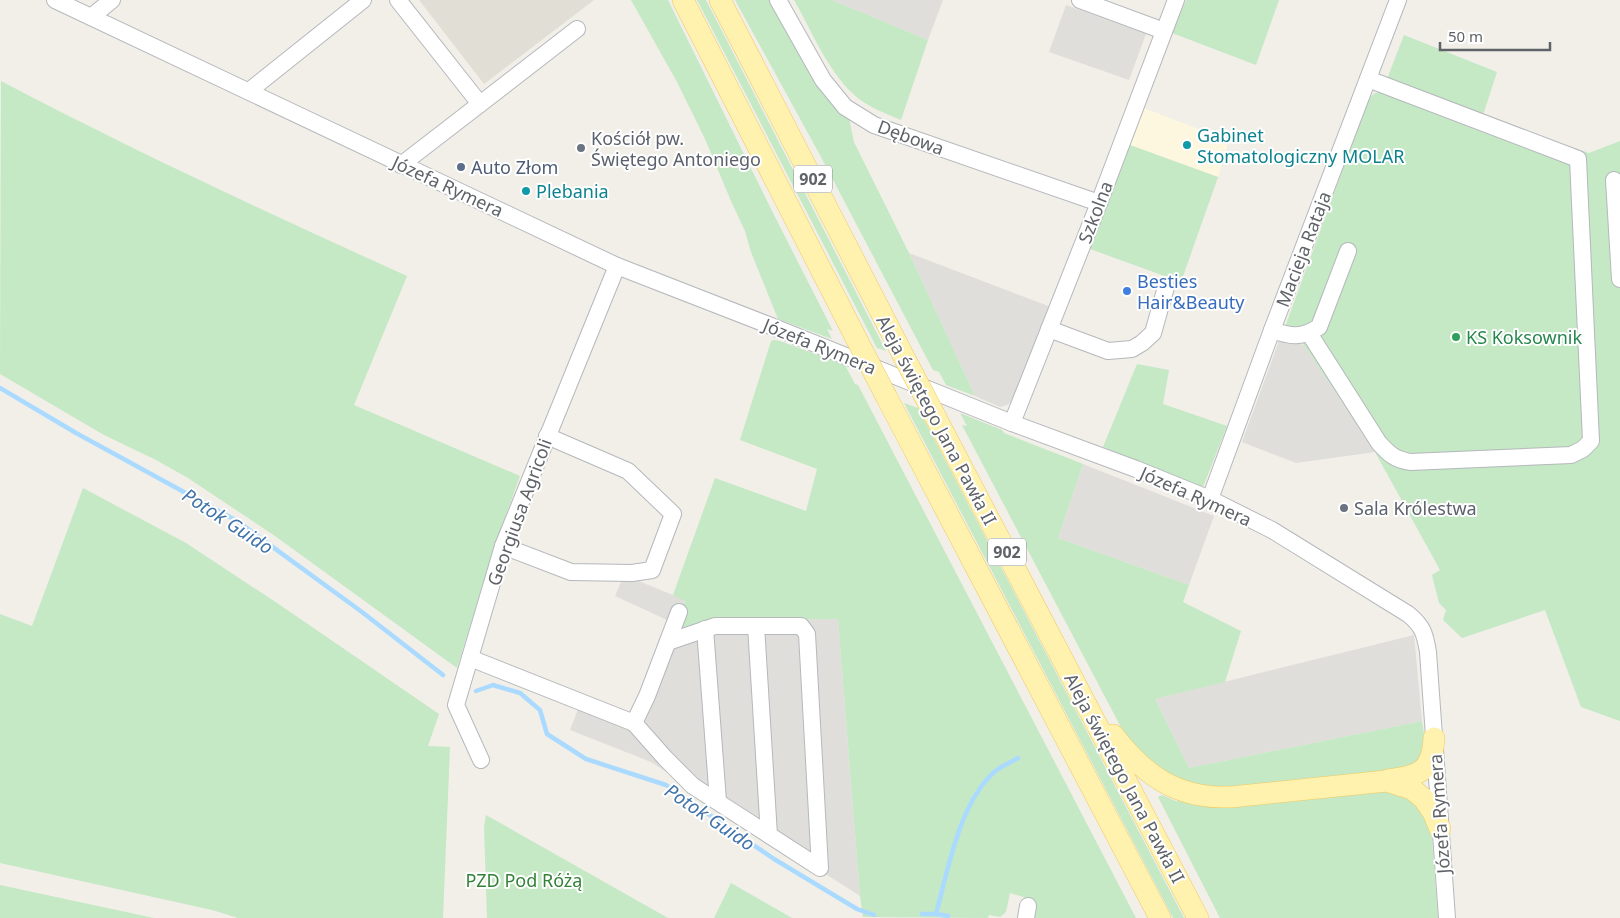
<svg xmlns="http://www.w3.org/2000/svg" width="1620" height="918" font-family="'Noto Sans',sans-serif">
<rect width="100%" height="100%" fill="#f1efe8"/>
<polygon fill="#fef7e0" points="1144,108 1229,141 1218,177 1130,145"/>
<g fill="#e0deda">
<polygon points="832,0 943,0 928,40"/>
<polygon points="1066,5 1146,34 1129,80 1049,52"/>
<polygon points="909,253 1051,307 1016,398 1007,405 1000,407 975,396"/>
<polygon points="1279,341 1287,341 1304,345 1375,452 1296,463 1242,442"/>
<polygon points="1083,464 1214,516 1189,585 1058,538"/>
<polygon points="624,575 685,600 674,633 735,620 838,619 860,896 651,762 570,730 583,696 633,715 667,620 615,596"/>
<polygon points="1414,635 1422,721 1189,768 1155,699"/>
</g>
<polygon fill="#e1ded6" points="419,0 594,0 484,84"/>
<g fill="#c5e8c5">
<polygon points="631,0 668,0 771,209 833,331 827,329 832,339 778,319 751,252 745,231 731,201 705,139 677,82"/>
<polygon points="697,0 706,0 886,351 877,348"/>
<polygon points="735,0 772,0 821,90 833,105 849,118 854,142 909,253 975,396 946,385 939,372 933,370 821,157"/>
<path d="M794,0H832L928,40L901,120C887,114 871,108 859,99C829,75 813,33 794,0Z"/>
<polygon points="1186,0 1279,0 1256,65 1172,33"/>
<polygon points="1404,35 1497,72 1483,115 1559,143 1589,153 1620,141 1620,721 1581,707 1545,610 1462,638 1443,620 1446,610 1439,603 1432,575 1440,570 1375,452 1294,330 1289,329 1286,324 1369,98 1375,93 1382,92"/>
<path d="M1,81C134,151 270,214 407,276L354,405L520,476L494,548L457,668L275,536L188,478L156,460L104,435L0,374Z"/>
<polygon points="1130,145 1218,177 1181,282 1090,249"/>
<polygon points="774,340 780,341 845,365 855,384 858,385 1136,918 1031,918 1033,900 1010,893 1006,912 1000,917 989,915 988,918 863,917 860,896 838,619 735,620 674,633 685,601 673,595 715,478 806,511 817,469 740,440 771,341"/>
<polygon points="1137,364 1169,370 1163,404 1227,426 1203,487 1103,447"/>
<polygon points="904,403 918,408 1184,918 1173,918"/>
<polygon points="960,413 1002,430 1004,433 1083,464 1058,538 1189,585 1183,602 1241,631 1225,682 1155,699 1189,768 1422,721 1426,748 1418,767 1231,791 1165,778 1124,733 962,425 967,426"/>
<polygon points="83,488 186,543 280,605 439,714 428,746 450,747 443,918 238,918 212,910 0,863 0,614 32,626"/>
<polygon points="1373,786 1411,793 1431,827 1438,918 1220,918 1158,797 1162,795 1178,802 1172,793"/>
<polygon points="486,815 668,918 487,918 484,827"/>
<polygon points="731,883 792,918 714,918"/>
<polygon points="0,885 154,918 0,918"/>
</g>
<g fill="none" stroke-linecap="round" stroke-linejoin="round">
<g stroke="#aadaff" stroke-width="4.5">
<polyline points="0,388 76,433 237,521 362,612 443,675"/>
<polyline points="476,691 493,685 520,693 540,710 547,734 586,759 666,785 774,859 857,909 874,915"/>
<polyline points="922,914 936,914 948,916"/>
<path d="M936,914C948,870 960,798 998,769C1004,765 1011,762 1018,758"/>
</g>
<defs>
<g id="minor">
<path d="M55,0L617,266L771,326L1012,423L1136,469L1210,499L1272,530L1408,614C1423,626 1425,634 1428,652L1447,918"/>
<polyline points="398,0 480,104"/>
<polyline points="778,0 823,80 845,107 874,125 1099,203"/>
<polyline points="1080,0 1164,31"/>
<polyline points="91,17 112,0"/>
<polyline points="249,91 363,0"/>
<polyline points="401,165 577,29"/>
<polyline points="1614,180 1620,279"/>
<polyline points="1049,329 1108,351 1132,349 1142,343 1153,333 1166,287"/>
<path d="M1272,330C1291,337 1302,338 1319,327L1348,251"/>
<path d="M1309,333L1379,443C1389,454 1394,459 1410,462L1571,455L1583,449L1591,441L1578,159L1368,79"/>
<polyline points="1012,423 1099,203 1176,0"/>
<polyline points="1210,499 1272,330 1398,0"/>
<polyline points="503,546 571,572 632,573 652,570 673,514 628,471 547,436"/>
<polyline points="756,626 769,835"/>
<polyline points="705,629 718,801"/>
<polyline points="470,658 634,723 647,696 679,612"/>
<polyline points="634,723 665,758 693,786 820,868 807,634 801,626 715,626 668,642"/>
<polyline points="481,760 456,705 503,546 617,266"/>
<polyline points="1026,918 1028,906"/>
</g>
<g id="major">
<polyline points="683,0 857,340"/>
<polyline points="720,0 905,359"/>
<polyline points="886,396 1160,918"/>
<polyline points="934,414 1198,918"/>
<path d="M1113,735C1145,776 1177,799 1231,797L1386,781L1412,789L1424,799L1433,812L1440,829"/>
<path d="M1388,780C1419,776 1432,772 1434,738"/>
</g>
</defs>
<use href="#minor" stroke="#b5b8bc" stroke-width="18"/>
<use href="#major" stroke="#f2c960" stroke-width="22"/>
<use href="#minor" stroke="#fff" stroke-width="16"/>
<use href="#major" stroke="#fff2af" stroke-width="21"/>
<defs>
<g id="major-bridge">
<polyline points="857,340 886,396"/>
<polyline points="905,359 934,414"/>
</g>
</defs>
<use href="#major-bridge" stroke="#f2c960" stroke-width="22" stroke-linecap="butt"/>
<use href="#major-bridge" stroke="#fff2af" stroke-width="21"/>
</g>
<g fill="#0f9aa8" stroke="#fff" stroke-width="2">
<circle cx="1187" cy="145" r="5"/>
<circle cx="526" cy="191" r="5"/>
</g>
<g fill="#6b7280" stroke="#fff" stroke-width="2">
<circle cx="581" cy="148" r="5"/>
<circle cx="1344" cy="508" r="5"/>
</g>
<circle fill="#5c6f8a" stroke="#fff" stroke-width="2" cx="461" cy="167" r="5"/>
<circle fill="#3f7fe0" stroke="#fff" stroke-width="2" cx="1127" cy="291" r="5"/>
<circle fill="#2e9e5b" stroke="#fff" stroke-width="2" cx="1456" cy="337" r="5"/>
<g text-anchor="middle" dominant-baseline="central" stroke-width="4" stroke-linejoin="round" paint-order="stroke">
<g fill="#fff" stroke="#8f9295" stroke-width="1">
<rect x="794" y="165.5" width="38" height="27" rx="4"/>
<rect x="988" y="538.5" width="38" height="27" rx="4"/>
</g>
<g font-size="16" font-weight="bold" fill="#5f6368">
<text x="813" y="179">902</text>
<text x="1007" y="552">902</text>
</g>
<g font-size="18" fill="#0d838f" stroke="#fff" text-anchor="start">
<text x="1197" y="135">Gabinet<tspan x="1197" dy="21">Stomatologiczny MOLAR</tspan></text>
<text x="536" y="191">Plebania</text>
</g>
<g font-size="18" fill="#5f6368" stroke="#fff">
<text transform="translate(911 137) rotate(20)">Dębowa</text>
<text transform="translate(448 186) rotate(25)">Józefa Rymera</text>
<text transform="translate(1095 212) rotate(-69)">Szkolna</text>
<text transform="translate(1303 249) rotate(-69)">Macieja Rataja</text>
<text transform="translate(820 346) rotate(22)">Józefa Rymera</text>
<text transform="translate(937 420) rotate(62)">Aleja świętego Jana Pawła II</text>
<text transform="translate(1196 496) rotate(24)">Józefa Rymera</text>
<text transform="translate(519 512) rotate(-70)">Georgiusa Agricoli</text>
<text transform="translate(1125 778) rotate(62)">Aleja świętego Jana Pawła II</text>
<text transform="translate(1439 814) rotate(-94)">Józefa Rymera</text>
</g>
<g font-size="18" fill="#5b616d" stroke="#fff" text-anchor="start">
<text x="591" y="138">Kościół pw.<tspan x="591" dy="21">Świętego Antoniego</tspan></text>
<text x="1354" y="508">Sala Królestwa</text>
</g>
<g font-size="18" fill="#4e5e75" stroke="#fff" text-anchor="start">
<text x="471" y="167">Auto Złom</text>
</g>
<g font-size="18" fill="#366cbe" stroke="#fff" text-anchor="start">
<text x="1137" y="281">Besties<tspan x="1137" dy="21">Hair&amp;Beauty</tspan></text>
</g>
<g font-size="18" fill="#27864d" stroke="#fff" text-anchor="start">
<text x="1466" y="337">KS Koksownik</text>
</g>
<g font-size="18" fill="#348238" stroke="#fff">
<text x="524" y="880">PZD Pod Różą</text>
</g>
<g font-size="19" font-style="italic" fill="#4174aa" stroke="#fff">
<text transform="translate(228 521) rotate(33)">Potok Guido</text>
<text transform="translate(710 817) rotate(34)">Potok Guido</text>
</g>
</g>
<path d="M1440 42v8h110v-8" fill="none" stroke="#5f6368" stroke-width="2.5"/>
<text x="1448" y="42" font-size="15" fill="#5f6368" stroke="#ffffff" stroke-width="4" paint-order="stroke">50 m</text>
</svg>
